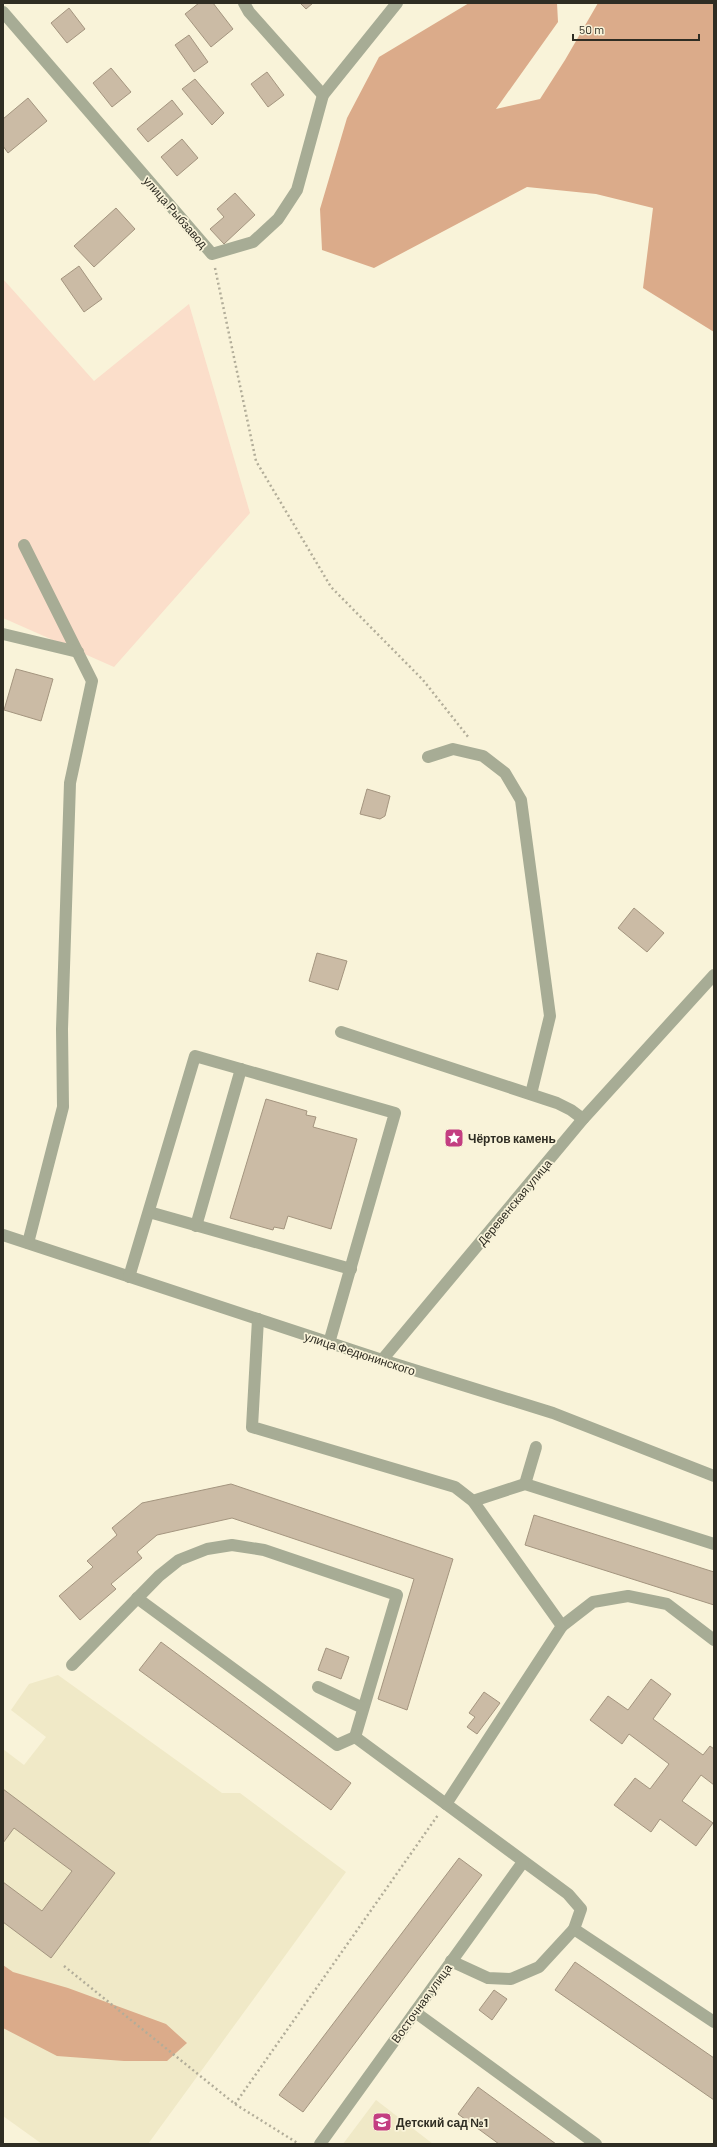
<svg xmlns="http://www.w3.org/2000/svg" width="717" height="2147" font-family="Barlow,sans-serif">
<rect width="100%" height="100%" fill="#f9f3d9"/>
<g fill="#f0e9c7">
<polygon points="58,1675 222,1793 240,1793 346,1872 148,2144 42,2144 3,2116 3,1749 24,1765 46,1737 11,1710 29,1684"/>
<polygon points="376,2100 433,2144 343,2144"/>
</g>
<polygon fill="#fbdeca" points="3,279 94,381 189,304 250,513 114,667 3,618"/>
<g fill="#dbab8a">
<polygon points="469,3 557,3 558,22 496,109 540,99 565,60 598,3 714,3 714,332 643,288 653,208 596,194 527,187 374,268 322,250 320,209 347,118 379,57"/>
<polygon points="3,1965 13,1972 68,1988 166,2024 187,2043 167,2061 124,2061 57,2056 3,2028"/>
</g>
<g fill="#cbbba5" stroke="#a4957f">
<polygon points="199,3 213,3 233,29 211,47 185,14"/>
<polygon points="300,3 313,3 306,9"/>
<polygon points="69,8 85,29 67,43 51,23"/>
<polygon points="189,35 208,62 194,72 175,45"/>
<polygon points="111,68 131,92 112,107 93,83"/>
<polygon points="267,72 284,95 268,107 251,84"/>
<polygon points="195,79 224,113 212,125 182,89"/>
<polygon points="28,98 47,121 8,153 3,146 3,119"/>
<polygon points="172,100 183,114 148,142 137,129"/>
<polygon points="182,139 198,158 177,176 161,157"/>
<polygon points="235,193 255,215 224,244 210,229 224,217 217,209"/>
<polygon points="116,208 135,229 94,267 74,246"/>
<polygon points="79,266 102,299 84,312 61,279"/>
<polygon points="16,669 53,679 41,721 4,710"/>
<polygon points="367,789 390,796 385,816 380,819 360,814"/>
<polygon points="634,908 664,933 647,952 618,928"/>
<polygon points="317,953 347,961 338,990 309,981"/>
<polygon points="266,1099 307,1111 306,1115 316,1117 313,1127 357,1139 331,1229 288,1216 284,1229 274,1227 273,1230 230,1218"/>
<polygon points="231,1484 453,1559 407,1710 378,1699 414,1579 232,1518 157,1535 137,1552 142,1558 111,1584 116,1589 80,1620 59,1596 93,1567 87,1561 117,1535 112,1528 142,1503"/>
<polygon points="534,1515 714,1572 714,1605 525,1545"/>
<polygon points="161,1642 351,1783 331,1810 139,1670"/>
<polygon points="326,1648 349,1657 341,1679 318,1670"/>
<polygon points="651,1679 671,1694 653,1719 703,1755 710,1746 714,1749 714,1785 701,1775 682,1801 713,1823 696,1846 660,1819 651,1832 614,1805 635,1778 650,1789 669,1764 629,1734 622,1744 590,1720 608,1696 628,1710"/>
<polygon points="484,1692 500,1703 477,1734 467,1727 475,1717 469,1713"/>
<polygon points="3,1789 115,1873 51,1958 3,1922 3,1882 42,1911 72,1871 14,1828 3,1843"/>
<polygon points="459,1858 482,1875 303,2112 279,2095"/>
<polygon points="575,1962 714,2058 714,2100 555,1990"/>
<polygon points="494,1990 507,1999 492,2020 479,2010"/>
<polygon points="478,2087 556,2144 499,2144 458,2114"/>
</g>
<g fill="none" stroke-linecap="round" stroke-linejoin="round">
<g stroke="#b2ad99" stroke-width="2.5" stroke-dasharray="2 3" stroke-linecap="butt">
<polyline points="215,268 256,461 331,587 423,680 469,738"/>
<polyline points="64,1966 235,2104 299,2144"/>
<polyline points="235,2104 438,1815"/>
</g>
<g stroke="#a7ac95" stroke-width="12">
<polyline points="244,3 249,12 323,95"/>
<polyline points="3,12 212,254 253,242 278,219 297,190 323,95 397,3"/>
<polyline points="24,545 92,681 70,783 62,1029 63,1107 28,1243"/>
<polyline points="3,634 78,652"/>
<polyline points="428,757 453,749 483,756 505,773 521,800 550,1016 531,1094"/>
<polyline points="341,1032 557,1103 571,1110 583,1119"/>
<polyline points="149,1212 351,1269"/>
<polyline points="196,1226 241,1069"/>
<polyline points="3,1235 382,1360 553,1413 714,1476"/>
<polyline points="129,1277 195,1056 395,1113 329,1343"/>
<polyline points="258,1319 252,1427 455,1487 473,1501 562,1626 446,1804 568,1894 581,1909 574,1929 714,2022"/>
<polyline points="382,1360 583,1119 714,975"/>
<polyline points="525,1484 536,1447"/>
<polyline points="473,1501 525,1484 714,1544"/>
<polyline points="137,1598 337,1745 355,1737 446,1804"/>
<polyline points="562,1626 593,1602 628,1596 667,1604 714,1640"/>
<polyline points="72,1665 159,1576 179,1560 207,1549 232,1545 264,1550 397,1595 355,1737"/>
<polyline points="318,1687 363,1708"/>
<polyline points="451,1961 488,1978 511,1979 539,1967 574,1929"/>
<polyline points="415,2012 596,2144"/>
<polyline points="320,2144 523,1862"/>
</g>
</g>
<defs>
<symbol id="sight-square" viewBox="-11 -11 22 22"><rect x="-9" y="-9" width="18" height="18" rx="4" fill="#c33e81" stroke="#f9f3d9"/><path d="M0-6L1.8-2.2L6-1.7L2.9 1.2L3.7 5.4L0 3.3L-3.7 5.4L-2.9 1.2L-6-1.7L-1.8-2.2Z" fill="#fff"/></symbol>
<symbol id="school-square" viewBox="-11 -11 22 22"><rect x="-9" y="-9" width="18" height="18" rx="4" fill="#c33e81" stroke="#f9f3d9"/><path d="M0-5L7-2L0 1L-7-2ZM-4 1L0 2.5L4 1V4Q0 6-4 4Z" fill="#fff"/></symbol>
</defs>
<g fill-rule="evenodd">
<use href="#sight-square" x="443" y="1127" width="22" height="22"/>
<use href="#school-square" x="371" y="2111" width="22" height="22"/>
</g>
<g text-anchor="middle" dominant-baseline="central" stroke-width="3.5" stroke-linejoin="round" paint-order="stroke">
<g font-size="12" fill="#2f2d23" stroke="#f9f3d9">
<text transform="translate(176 212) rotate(49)">улица Рыбзавод</text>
<text transform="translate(514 1202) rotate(-50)">Деревенская улица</text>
<text transform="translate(360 1353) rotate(18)">улица Федюнинского</text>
<text transform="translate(421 2003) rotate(-54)">Восточная улица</text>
</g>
<g font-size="12" font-weight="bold" fill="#2f2d23" stroke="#f9f3d9" text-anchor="start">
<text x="468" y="1138">Чёртов камень</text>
<text x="396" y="2122">Детский сад №1</text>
</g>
</g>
<rect width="717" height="2147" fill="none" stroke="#2f2d23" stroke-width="8"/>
<path d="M573 34v6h126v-6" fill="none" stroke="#2f2d23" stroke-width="2"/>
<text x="579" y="34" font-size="12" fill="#2f2d23" stroke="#f9f3d9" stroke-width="3" paint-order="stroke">50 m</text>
</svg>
